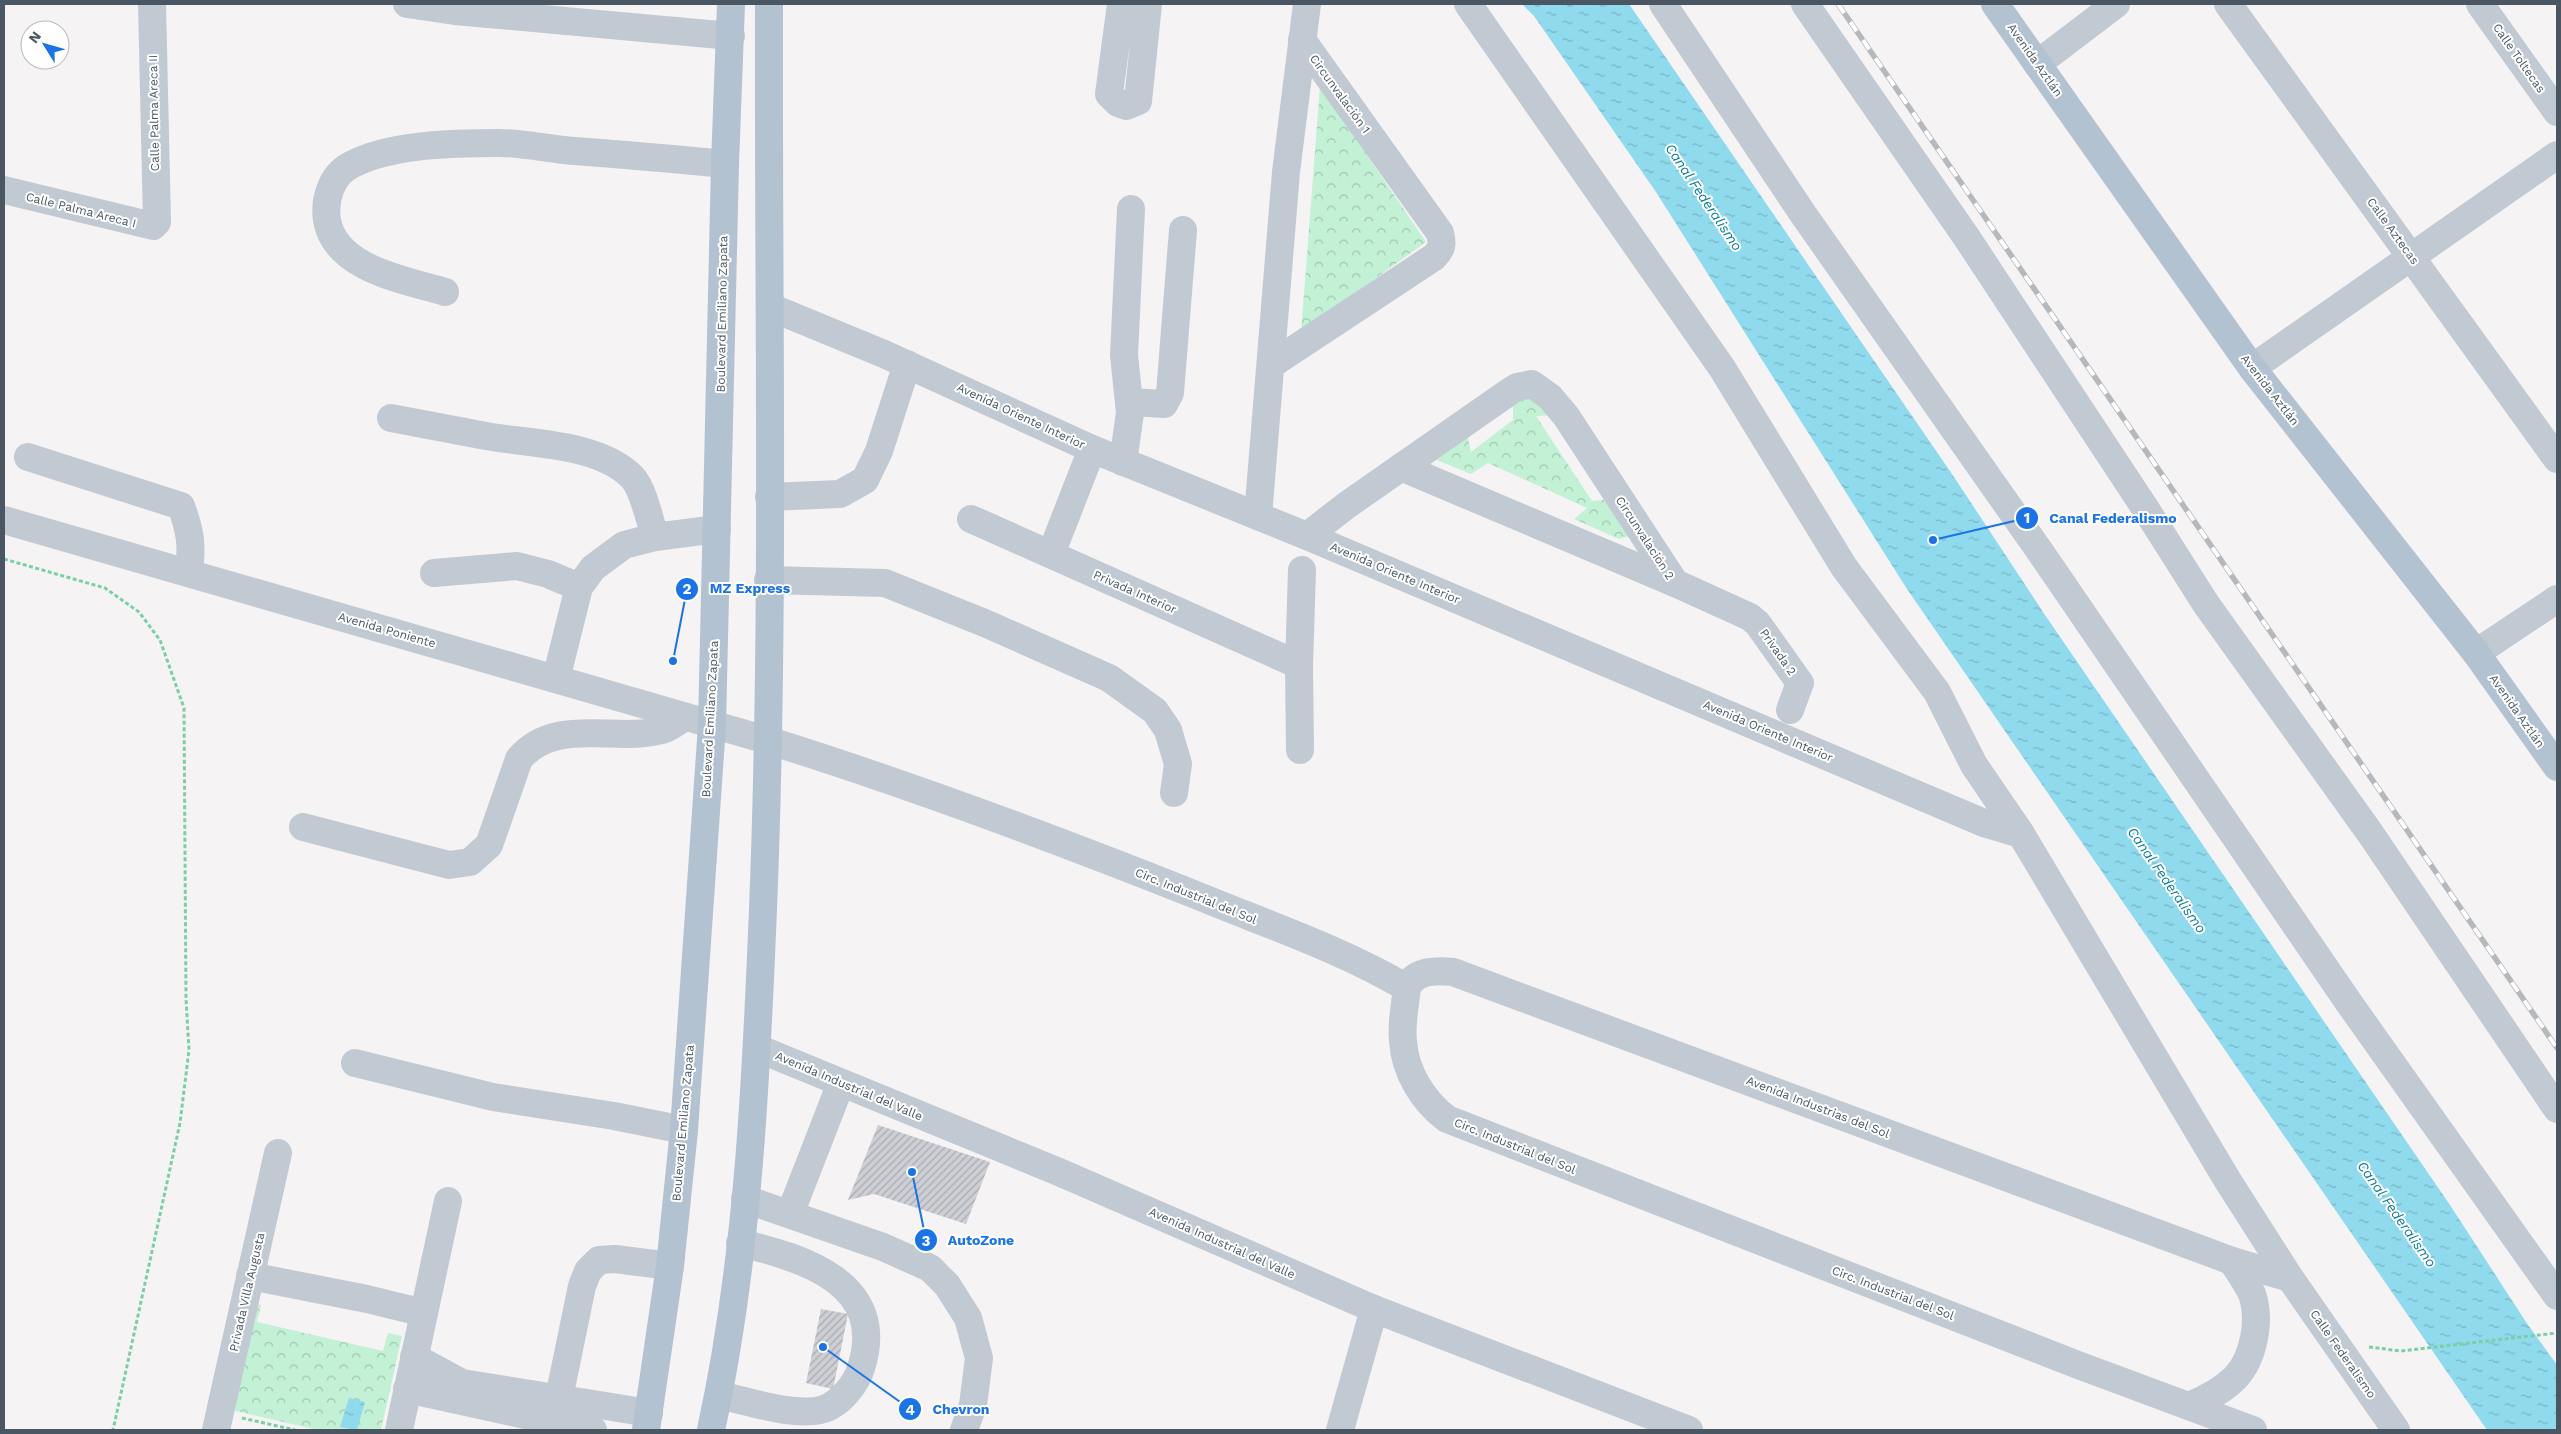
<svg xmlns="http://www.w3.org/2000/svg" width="2561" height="1434" font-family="'Work Sans',sans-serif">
<defs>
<pattern id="forest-crowns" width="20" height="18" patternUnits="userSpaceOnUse" patternTransform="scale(1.25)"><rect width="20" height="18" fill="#c3f1d5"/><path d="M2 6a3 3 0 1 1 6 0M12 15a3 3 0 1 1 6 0" fill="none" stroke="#a0c6b0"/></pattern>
<pattern id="water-ripples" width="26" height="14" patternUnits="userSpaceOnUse" patternTransform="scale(1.25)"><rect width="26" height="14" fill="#90daee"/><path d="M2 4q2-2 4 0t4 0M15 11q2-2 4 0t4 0" fill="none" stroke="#78b4c4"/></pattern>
<pattern id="building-hatch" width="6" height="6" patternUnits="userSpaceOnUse" patternTransform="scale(1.25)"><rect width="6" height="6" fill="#cdcfd5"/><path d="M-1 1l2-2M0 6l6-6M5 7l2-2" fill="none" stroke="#a8abb0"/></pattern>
</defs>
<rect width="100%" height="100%" fill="#f5f3f3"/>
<g fill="url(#forest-crowns)">
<polygon points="1320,86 1426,242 1301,332"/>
<polygon points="1533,386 1554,415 1536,416 1592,501 1612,499 1629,536 1619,539 1574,519 1587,508 1488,463 1471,474 1432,458 1467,434 1471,452 1513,420 1513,402"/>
<polygon points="252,1303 261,1305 257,1322 383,1351 388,1333 402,1336 381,1430 318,1430 227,1409"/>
</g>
<g fill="url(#water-ripples)">
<polygon points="1522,4 1629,4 1954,477 2045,615 2450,1205 2526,1322 2557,1365 2557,1430 2487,1430 1907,589 1656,192 1534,16"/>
<polygon points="349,1398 365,1402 357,1430 340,1427"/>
</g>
<g fill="url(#building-hatch)">
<polygon points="878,1125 990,1162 966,1224 874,1194 848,1200"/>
<polygon points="821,1309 848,1314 833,1389 806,1383"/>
</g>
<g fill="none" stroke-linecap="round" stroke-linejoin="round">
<g stroke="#7ad0a6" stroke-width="3" stroke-dasharray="4 2.5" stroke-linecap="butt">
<polyline points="4,559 105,588 139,612 160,640 184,708 186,999 189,1050 180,1123 113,1430"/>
<polyline points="2369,1347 2401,1351 2557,1333"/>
<polyline points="242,1418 295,1430"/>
</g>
<g stroke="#c1cad2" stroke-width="28">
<polyline points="407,4 455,11 731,36"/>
<polyline points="1121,4 1109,94 1118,103 1126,106 1138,101 1148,4"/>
<polyline points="1468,4 1722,368 1844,567 1937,692 1974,765 2021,834 2228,1181 2290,1278 2396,1430"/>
<polyline points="1663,4 1803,214 2039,550 2349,1003 2557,1296"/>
<polyline points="1805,4 1967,238 2147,511 2206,604 2370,833 2557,1109"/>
<polyline points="2228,4 2557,459"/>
<polyline points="2480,4 2557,112"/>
<polyline points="2037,64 2116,4"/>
<polyline points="4,190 153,226 157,222 152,4"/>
<path d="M445,292C405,280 335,269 327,220C324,200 331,175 351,165C390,144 455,143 499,143C524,143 549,149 574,151C624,155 675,159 725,164"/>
<polyline points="770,307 884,354 1092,449 1307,536 1984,823 2021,834"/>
<path d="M1272,364L1434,257C1442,249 1443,244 1440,233L1302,40"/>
<polyline points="2252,368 2557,155"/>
<polyline points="1130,402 1164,404 1170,393 1183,230"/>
<path d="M391,418C423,424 454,430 486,436C529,444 599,443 632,477C643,488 650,521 655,537"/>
<path d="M28,457L181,506C191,533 192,545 189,573"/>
<polyline points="1123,462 1130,413 1124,355 1131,209"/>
<polyline points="1401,467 1675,583 1750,617 1758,624 1800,683 1790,710"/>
<polyline points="769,497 840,494 865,480 879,451 907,364"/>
<polyline points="1258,516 1286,172 1307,4"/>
<polyline points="971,519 1299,665"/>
<path d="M4,520L770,741C914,786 1055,839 1196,895C1266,924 1341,949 1407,988"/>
<polyline points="1307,536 1347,505 1509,392 1517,387 1532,384 1550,397 1566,416 1675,583"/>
<polyline points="1051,554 1092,449"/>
<polyline points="434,573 517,566 548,574 579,587"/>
<polyline points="768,580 885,583 987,624 1109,678 1155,711 1168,730 1178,764 1174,793"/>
<polyline points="2476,653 2557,599"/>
<polyline points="556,679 579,587 593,568 624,545 655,537 717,529"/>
<polyline points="1300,750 1299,665 1302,570"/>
<path d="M303,827L449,865L470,862L489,845L519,759C555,716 614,743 662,730C670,728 678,721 685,717"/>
<polyline points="757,1048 1059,1172 1374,1309 1689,1430"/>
<polyline points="355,1063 493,1097 614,1116 684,1130"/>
<polyline points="745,1199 883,1247 930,1268 947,1285 968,1318 979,1358 973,1405 964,1430"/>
<polyline points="790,1214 841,1083"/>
<polyline points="250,1276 367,1299 424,1313"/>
<polyline points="414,1357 462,1383 649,1413"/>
<polyline points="407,1389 593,1430"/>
<path d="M719,1395C748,1401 795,1418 824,1409C841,1403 856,1384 861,1368C888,1284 805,1258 740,1243"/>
<path d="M2189,1406C2206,1399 2222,1391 2235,1378C2254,1358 2261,1320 2252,1294C2247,1283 2239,1272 2232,1261"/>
<polyline points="554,1422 582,1286 588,1271 599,1260 615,1259 670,1266"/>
<polyline points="216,1430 278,1153"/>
<polyline points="399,1430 448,1201"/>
<polyline points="1340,1430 1374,1309"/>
<path d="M2253,1430L2078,1365L1447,1119C1423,1101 1405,1072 1403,1041C1401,1024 1405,1005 1407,988C1414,970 1436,970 1453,972L2232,1261L2290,1278"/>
</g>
<g stroke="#b3c2d1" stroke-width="28">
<polyline points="1995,4 2252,368 2476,653 2557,767"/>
<polyline points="646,1430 670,1266 684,1130 712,725 725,164 731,4"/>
<path d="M711,1430C748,1260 756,1083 763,909C775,608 768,305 769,4"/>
</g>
<defs>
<polyline id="rail" points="1838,4 2557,1048"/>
</defs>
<use href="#rail" stroke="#b5b8bd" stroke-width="5.5"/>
<use href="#rail" stroke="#fff" stroke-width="4" stroke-dasharray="11" stroke-linecap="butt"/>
</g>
<g text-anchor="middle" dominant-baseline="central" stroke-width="4" stroke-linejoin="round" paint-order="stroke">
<g font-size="12" fill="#4a5661" stroke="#fff">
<text transform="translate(2519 58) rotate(55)">Calle Toltecas</text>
<text transform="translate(2035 60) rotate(55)">Avenida Aztlán</text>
<text transform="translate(1340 94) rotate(54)">Circunvalación 1</text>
<text transform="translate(154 113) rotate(-91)">Calle Palma Areca II</text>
<text transform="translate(81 210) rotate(14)">Calle Palma Areca I</text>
<text transform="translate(2393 231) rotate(54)">Calle Aztecas</text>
<text transform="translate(722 314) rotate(-89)">Boulevard Emiliano Zapata</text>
<text transform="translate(2270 390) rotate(52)">Avenida Aztlán</text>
<text transform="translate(1021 416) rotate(25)">Avenida Oriente Interior</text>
<text transform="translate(1645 538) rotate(57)">Circunvalación 2</text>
<text transform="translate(1395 573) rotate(23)">Avenida Oriente Interior</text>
<text transform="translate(1135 592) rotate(24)">Privada Interior</text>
<text transform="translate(387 630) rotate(16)">Avenida Poniente</text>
<text transform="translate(1778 652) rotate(55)">Privada 2</text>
<text transform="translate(2517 711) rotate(55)">Avenida Aztlán</text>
<text transform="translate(710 719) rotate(-87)">Boulevard Emiliano Zapata</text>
<text transform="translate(1768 731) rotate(23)">Avenida Oriente Interior</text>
<text transform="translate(1196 896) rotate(22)">Circ. Industrial del Sol</text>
<text transform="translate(849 1086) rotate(23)">Avenida Industrial del Valle</text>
<text transform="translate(1818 1107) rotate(21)">Avenida Industrias del Sol</text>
<text transform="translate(683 1123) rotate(-85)">Boulevard Emiliano Zapata</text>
<text transform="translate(1515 1146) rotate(22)">Circ. Industrial del Sol</text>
<text transform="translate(1222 1243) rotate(24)">Avenida Industrial del Valle</text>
<text transform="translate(247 1292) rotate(-77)">Privada Villa Augusta</text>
<text transform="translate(1893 1293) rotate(21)">Circ. Industrial del Sol</text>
<text transform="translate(2343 1354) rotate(55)">Calle Federalismo</text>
</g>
<g font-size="14" font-style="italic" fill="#0c7c9b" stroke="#fff">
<text transform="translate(1704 197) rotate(56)">Canal Federalismo</text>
<text transform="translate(2167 880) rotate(55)">Canal Federalismo</text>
<text transform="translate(2397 1214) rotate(55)">Canal Federalismo</text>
</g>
</g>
<path fill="none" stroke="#1a73e8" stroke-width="2" d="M1933 540L2027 518M673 661L687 589M912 1172L926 1240M823 1347L910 1409"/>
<g fill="#1a73e8" stroke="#fff" stroke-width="2">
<circle cx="1933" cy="540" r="5"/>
<circle cx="673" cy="661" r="5"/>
<circle cx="912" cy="1172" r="5"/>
<circle cx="823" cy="1347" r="5"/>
<circle cx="2027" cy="518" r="12"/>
<circle cx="687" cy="589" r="12"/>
<circle cx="926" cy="1240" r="12"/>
<circle cx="910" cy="1409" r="12"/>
</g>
<g font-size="15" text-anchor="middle" font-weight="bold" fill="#fff">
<text x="2027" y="523">1</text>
<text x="687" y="594">2</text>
<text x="926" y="1246">3</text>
<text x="910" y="1415">4</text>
</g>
<g font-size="14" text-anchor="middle" font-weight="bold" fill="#1a73e8" stroke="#fff" stroke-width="4" stroke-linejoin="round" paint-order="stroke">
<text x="2113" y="523">Canal Federalismo</text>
<text x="750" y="593">MZ Express</text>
<text x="981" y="1245">AutoZone</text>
<text x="961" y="1414">Chevron</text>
</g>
<rect width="2561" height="1434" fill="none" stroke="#4a5661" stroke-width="10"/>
<g transform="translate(45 45) rotate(307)"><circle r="24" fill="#ffffff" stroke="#b7bbc0"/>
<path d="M0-4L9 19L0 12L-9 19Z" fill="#1a73e8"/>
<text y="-8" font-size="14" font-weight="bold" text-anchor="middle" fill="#4a5661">N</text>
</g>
</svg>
